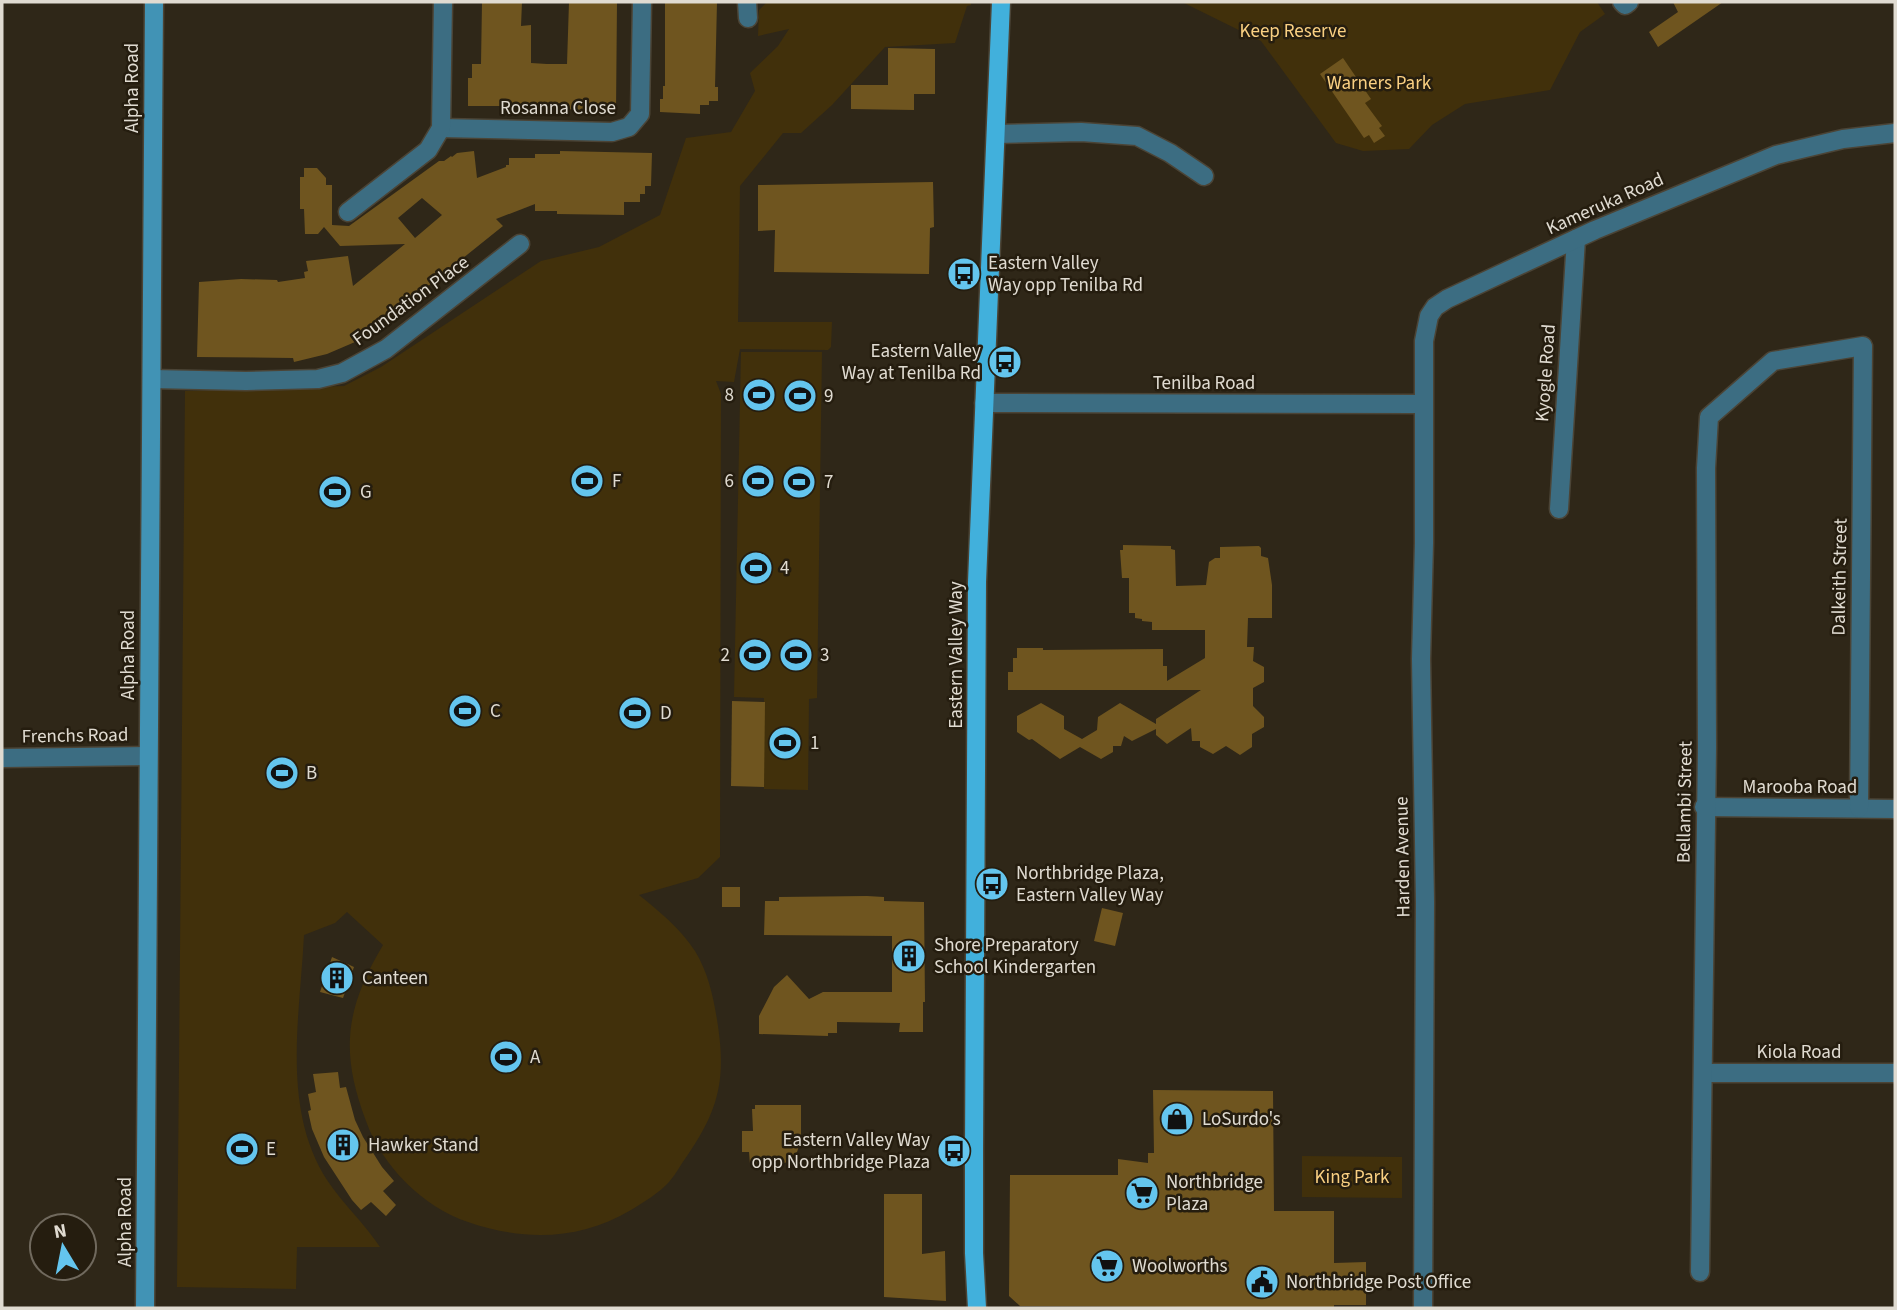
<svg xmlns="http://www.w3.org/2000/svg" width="1897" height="1310" font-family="'Source Sans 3',sans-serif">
<rect width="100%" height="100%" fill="#2f2718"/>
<g fill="#41300b">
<path d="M767,2H971V5L967,6L955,43L885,47L832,105L801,133H783L740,186L738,322H832L831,347L828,350L740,349L734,382L716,381L721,394L720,857L698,878L639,895C660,912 680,928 695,951C709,974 714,1000 718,1026C726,1081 718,1111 687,1156C681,1164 676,1174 669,1182C659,1193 644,1202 631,1210C579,1241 523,1241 468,1222C423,1207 382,1166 366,1121C340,1052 345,1009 383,945L347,912L335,923L304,935C300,1016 281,1108 327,1180C343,1204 364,1223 380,1247H297L296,1289L177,1287L185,391L344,386L381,367L541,261L599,247L660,215L686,138L731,132L755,91L750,73L778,46L789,29L758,36L759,10Z"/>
<polygon points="1182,2 1597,2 1605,14 1580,32 1550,90 1465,104 1432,125 1409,149 1363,151 1336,143 1261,41"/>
<polygon points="741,352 822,352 817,698 809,699 808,790 764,789 764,698 734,697"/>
<polygon points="1302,1156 1402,1157 1402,1198 1302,1197"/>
</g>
<g fill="#6f551f" fill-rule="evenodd">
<polygon points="482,2 522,2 521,26 531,25 531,63 547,64 567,64 569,2 617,2 616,111 560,109 560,106 468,106 468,78 472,78 472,64 481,64"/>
<polygon points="665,2 717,2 715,87 718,87 718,101 709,101 709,105 700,105 700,114 660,112 660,99 663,99 663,86 665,86"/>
<polygon points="1673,2 1723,2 1658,47 1649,32 1678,12"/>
<polygon points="888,48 935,49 935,94 914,94 914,110 851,109 851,85 888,85"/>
<polygon points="1343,58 1371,99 1365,103 1382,126 1379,128 1385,136 1374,143 1369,135 1364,138 1320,74"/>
<path d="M474,151L477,178L506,167V165H509V158H535V154H560V151L652,153L651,186H645V194H640V202H624V215L557,214V211H535V204L496,219L503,226L417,295L418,297L362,339L327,354L294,362L293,358L197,357L199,282L241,279L277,280L278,282L305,278L304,272L308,271L306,261L348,256L353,286L405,244L340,246L324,227L318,234H305L304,209H300V177H304V168H317L326,178V185H332V225L349,226L439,161H444L451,156L452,157L457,153ZM422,198L442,215L415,238L398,218Z"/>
<polygon points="933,182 934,227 930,228 929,274 774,272 775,230 758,231 758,185"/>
<polygon points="1123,545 1171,546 1171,549 1175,550 1176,586 1206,585 1209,562 1215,558 1220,558 1220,547 1259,546 1261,548 1261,556 1268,558 1272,585 1272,618 1248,618 1247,647 1254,647 1253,661 1264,667 1264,682 1253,688 1253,706 1264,717 1264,727 1252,734 1252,747 1240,755 1226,746 1213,754 1200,747 1200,741 1192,741 1191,728 1167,744 1156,735 1156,729 1132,741 1124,736 1121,746 1113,746 1113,752 1101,759 1080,747 1060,759 1032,739 1029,740 1017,732 1017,716 1041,703 1064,716 1064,729 1082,739 1097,730 1098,717 1120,703 1156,724 1156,719 1201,690 1008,690 1008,672 1013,672 1013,658 1017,658 1017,648 1043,648 1043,650 1163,649 1163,666 1167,666 1167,681 1205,658 1205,630 1152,630 1152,622 1142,621 1142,619 1135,618 1135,613 1129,613 1129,578 1122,578 1120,550 1123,550"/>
<polygon points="732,701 765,702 764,787 731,786"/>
<rect x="722" y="887" width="18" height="20"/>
<polygon points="867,896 884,897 884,901 924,902 925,1002 923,1002 923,1032 899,1032 900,1023 837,1022 837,1033 828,1033 828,1036 759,1034 759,1016 774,987 787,975 809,999 823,992 892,992 892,936 764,935 765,901 779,901 779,897"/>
<polygon points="1102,908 1123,913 1115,946 1094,941"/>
<polygon points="332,957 354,967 343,998 320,992"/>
<polygon points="338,1072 340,1088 346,1087 355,1120 363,1137 382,1167 394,1181 383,1191 396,1205 386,1216 371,1202 361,1210 352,1200 324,1157 312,1129 308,1111 311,1110 308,1094 316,1092 313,1074"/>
<polygon points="1153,1090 1273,1091 1274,1211 1334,1211 1334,1263 1366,1262 1366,1305 1334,1305 1334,1308 1020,1306 1009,1296 1010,1175 1118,1175 1118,1159 1148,1163 1148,1153 1154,1153"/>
<polygon points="755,1105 801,1105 801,1140 797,1152 785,1163 750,1164 749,1152 742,1152 742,1131 753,1131 752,1109 755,1109"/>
<polygon points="884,1194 922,1194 922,1254 945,1251 946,1301 884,1297"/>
</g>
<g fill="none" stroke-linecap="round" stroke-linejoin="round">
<defs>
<g id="minor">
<polyline points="747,2 748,18"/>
<polyline points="1622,2 1625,5 1629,2"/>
<polyline points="441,128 612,132 629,127 640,114 642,2"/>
<polyline points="996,134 1081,132 1137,136 1170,153 1204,176"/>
<polyline points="348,212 428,150 441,128 443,2"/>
<polyline points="152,379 246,381 318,379 342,373 386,349 520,244"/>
<polyline points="984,403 1423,404"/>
<polyline points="1559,509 1576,239"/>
<polyline points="2,758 148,756"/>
<polyline points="1704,807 1895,809"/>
<polyline points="1704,1073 1895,1073"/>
<polyline points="1700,1272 1707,747 1706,468 1709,417 1773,361 1863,346 1859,808"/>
<polyline points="1423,1308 1425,902 1421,659 1424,543 1424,341 1429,316 1435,307 1447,299 1595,230 1776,155 1843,139 1895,133"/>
</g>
<polyline id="secondary" points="145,1308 154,2"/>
<polyline id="primary" points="977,1308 974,1253 974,1149 977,582 1001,2"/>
</defs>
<use href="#minor" stroke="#4b4436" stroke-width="21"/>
<use href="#secondary" stroke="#4b4436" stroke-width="21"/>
<use href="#primary" stroke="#4b4436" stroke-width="21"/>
<use href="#minor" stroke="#3c6d82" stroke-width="18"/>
<use href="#secondary" stroke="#4193b5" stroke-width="18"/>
<use href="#primary" stroke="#41b0dc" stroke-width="18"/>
</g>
<defs>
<symbol id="bus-disc" viewBox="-11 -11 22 22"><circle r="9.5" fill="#64c5ee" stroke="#251d0f"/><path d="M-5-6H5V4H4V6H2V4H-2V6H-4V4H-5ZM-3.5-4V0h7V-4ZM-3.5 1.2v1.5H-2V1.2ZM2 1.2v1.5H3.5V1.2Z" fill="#111"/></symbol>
<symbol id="stadium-disc" viewBox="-11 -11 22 22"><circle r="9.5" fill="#64c5ee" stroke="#251d0f"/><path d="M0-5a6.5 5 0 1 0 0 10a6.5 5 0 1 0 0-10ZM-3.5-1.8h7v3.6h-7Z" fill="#111"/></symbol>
<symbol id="building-disc" viewBox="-11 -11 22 22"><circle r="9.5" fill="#64c5ee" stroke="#251d0f"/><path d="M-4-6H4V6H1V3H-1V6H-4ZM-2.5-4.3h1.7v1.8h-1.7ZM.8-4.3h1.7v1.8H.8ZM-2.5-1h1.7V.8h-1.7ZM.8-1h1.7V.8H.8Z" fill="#111"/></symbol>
<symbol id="shop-disc" viewBox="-11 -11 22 22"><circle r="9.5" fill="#64c5ee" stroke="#251d0f"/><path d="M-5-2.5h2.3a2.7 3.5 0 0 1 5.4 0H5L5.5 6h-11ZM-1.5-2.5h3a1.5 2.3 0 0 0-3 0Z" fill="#111"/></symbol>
<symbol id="supermarket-disc" viewBox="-11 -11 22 22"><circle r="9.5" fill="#64c5ee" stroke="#251d0f"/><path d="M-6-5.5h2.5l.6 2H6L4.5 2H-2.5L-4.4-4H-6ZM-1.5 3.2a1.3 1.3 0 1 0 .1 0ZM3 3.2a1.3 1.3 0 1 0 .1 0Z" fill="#111"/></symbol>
<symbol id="civic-disc" viewBox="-11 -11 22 22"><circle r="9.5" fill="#64c5ee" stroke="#251d0f"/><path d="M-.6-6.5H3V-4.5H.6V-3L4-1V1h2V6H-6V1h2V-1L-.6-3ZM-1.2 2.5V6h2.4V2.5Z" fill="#111"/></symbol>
</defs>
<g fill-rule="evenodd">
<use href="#bus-disc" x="945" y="255" width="38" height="38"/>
<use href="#bus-disc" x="986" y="343" width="38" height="38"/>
<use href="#stadium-disc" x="740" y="376" width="38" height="38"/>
<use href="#stadium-disc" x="781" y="377" width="38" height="38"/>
<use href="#stadium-disc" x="568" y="462" width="38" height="38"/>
<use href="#stadium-disc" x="739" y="462" width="38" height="38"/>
<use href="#stadium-disc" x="780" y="463" width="38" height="38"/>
<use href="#stadium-disc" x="316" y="473" width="38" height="38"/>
<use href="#stadium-disc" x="737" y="549" width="38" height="38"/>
<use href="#stadium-disc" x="736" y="636" width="38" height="38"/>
<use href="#stadium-disc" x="777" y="636" width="38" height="38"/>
<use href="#stadium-disc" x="446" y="692" width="38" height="38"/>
<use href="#stadium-disc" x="616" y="694" width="38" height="38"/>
<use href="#stadium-disc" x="766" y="724" width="38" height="38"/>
<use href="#stadium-disc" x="263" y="754" width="38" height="38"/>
<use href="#bus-disc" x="973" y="865" width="38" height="38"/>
<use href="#building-disc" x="890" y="937" width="38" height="38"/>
<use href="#building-disc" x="318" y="959" width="38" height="38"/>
<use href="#stadium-disc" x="487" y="1038" width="38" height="38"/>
<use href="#shop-disc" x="1158" y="1100" width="38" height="38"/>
<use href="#building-disc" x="324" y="1126" width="38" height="38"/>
<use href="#stadium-disc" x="223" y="1130" width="38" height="38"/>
<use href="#bus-disc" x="935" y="1132" width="38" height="38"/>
<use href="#supermarket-disc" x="1123" y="1174" width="38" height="38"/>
<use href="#supermarket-disc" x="1088" y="1247" width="38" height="38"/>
<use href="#civic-disc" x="1243" y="1263" width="38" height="38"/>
</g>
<g text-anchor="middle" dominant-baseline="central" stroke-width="5" stroke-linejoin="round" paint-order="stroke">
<g font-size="19" fill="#fad082" stroke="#251d0f">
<text x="1293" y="31">Keep Reserve</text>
<text x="1379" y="83">Warners Park</text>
<text x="1352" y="1177">King Park</text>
</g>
<g font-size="19" fill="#e0dbd1" stroke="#251d0f">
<text transform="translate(132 88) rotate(-90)">Alpha Road</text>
<text x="558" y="108">Rosanna Close</text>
<text transform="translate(1605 204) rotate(-24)">Kameruka Road</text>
<text transform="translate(411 301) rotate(-36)">Foundation Place</text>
<text transform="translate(1546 373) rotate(-86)">Kyogle Road</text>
<text x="1204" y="383">Tenilba Road</text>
<text transform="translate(1840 577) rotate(-89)">Dalkeith Street</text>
<text transform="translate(128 655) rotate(-90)">Alpha Road</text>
<text transform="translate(956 655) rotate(-90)">Eastern Valley Way</text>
<text transform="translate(75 736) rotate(-1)">Frenchs Road</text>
<text x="1800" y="787">Marooba Road</text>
<text transform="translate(1685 802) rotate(-89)">Bellambi Street</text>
<text transform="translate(1403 857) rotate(-91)">Harden Avenue</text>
<text x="1799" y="1052">Kiola Road</text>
<text transform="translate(125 1222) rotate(-90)">Alpha Road</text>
</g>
<g font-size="19" fill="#e0dbd1" stroke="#251d0f" text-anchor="start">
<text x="988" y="263">Eastern Valley<tspan x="988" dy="22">Way opp Tenilba Rd</tspan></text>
<text x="981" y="351" text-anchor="end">Eastern Valley<tspan x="981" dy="22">Way at Tenilba Rd</tspan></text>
<text x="734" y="395" text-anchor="end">8</text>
<text x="824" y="396">9</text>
<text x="612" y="481">F</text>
<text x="734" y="481" text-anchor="end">6</text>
<text x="824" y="482">7</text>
<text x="360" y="492">G</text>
<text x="780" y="568">4</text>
<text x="730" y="655" text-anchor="end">2</text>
<text x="820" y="655">3</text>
<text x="490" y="711">C</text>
<text x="660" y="713">D</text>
<text x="810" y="743">1</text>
<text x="306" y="773">B</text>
<text x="1016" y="873">Northbridge Plaza,<tspan x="1016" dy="22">Eastern Valley Way</tspan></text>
<text x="934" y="945">Shore Preparatory<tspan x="934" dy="22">School Kindergarten</tspan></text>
<text x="362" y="978">Canteen</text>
<text x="530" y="1057">A</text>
<text x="1202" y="1119">LoSurdo's</text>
<text x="930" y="1140" text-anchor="end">Eastern Valley Way<tspan x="930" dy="22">opp Northbridge Plaza</tspan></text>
<text x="368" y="1145">Hawker Stand</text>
<text x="266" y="1149">E</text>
<text x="1166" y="1182">Northbridge<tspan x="1166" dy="22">Plaza</tspan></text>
<text x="1132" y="1266">Woolworths</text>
<text x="1286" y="1282">Northbridge Post Office</text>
</g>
</g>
<rect width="1897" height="1310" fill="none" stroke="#e0dbd1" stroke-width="7"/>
<g transform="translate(63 1247) rotate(350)"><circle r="33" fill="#251d0f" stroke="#70695d" stroke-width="2"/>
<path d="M0-5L12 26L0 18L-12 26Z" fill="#64c5ee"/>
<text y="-10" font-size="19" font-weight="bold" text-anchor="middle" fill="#e0dbd1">N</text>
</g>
</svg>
